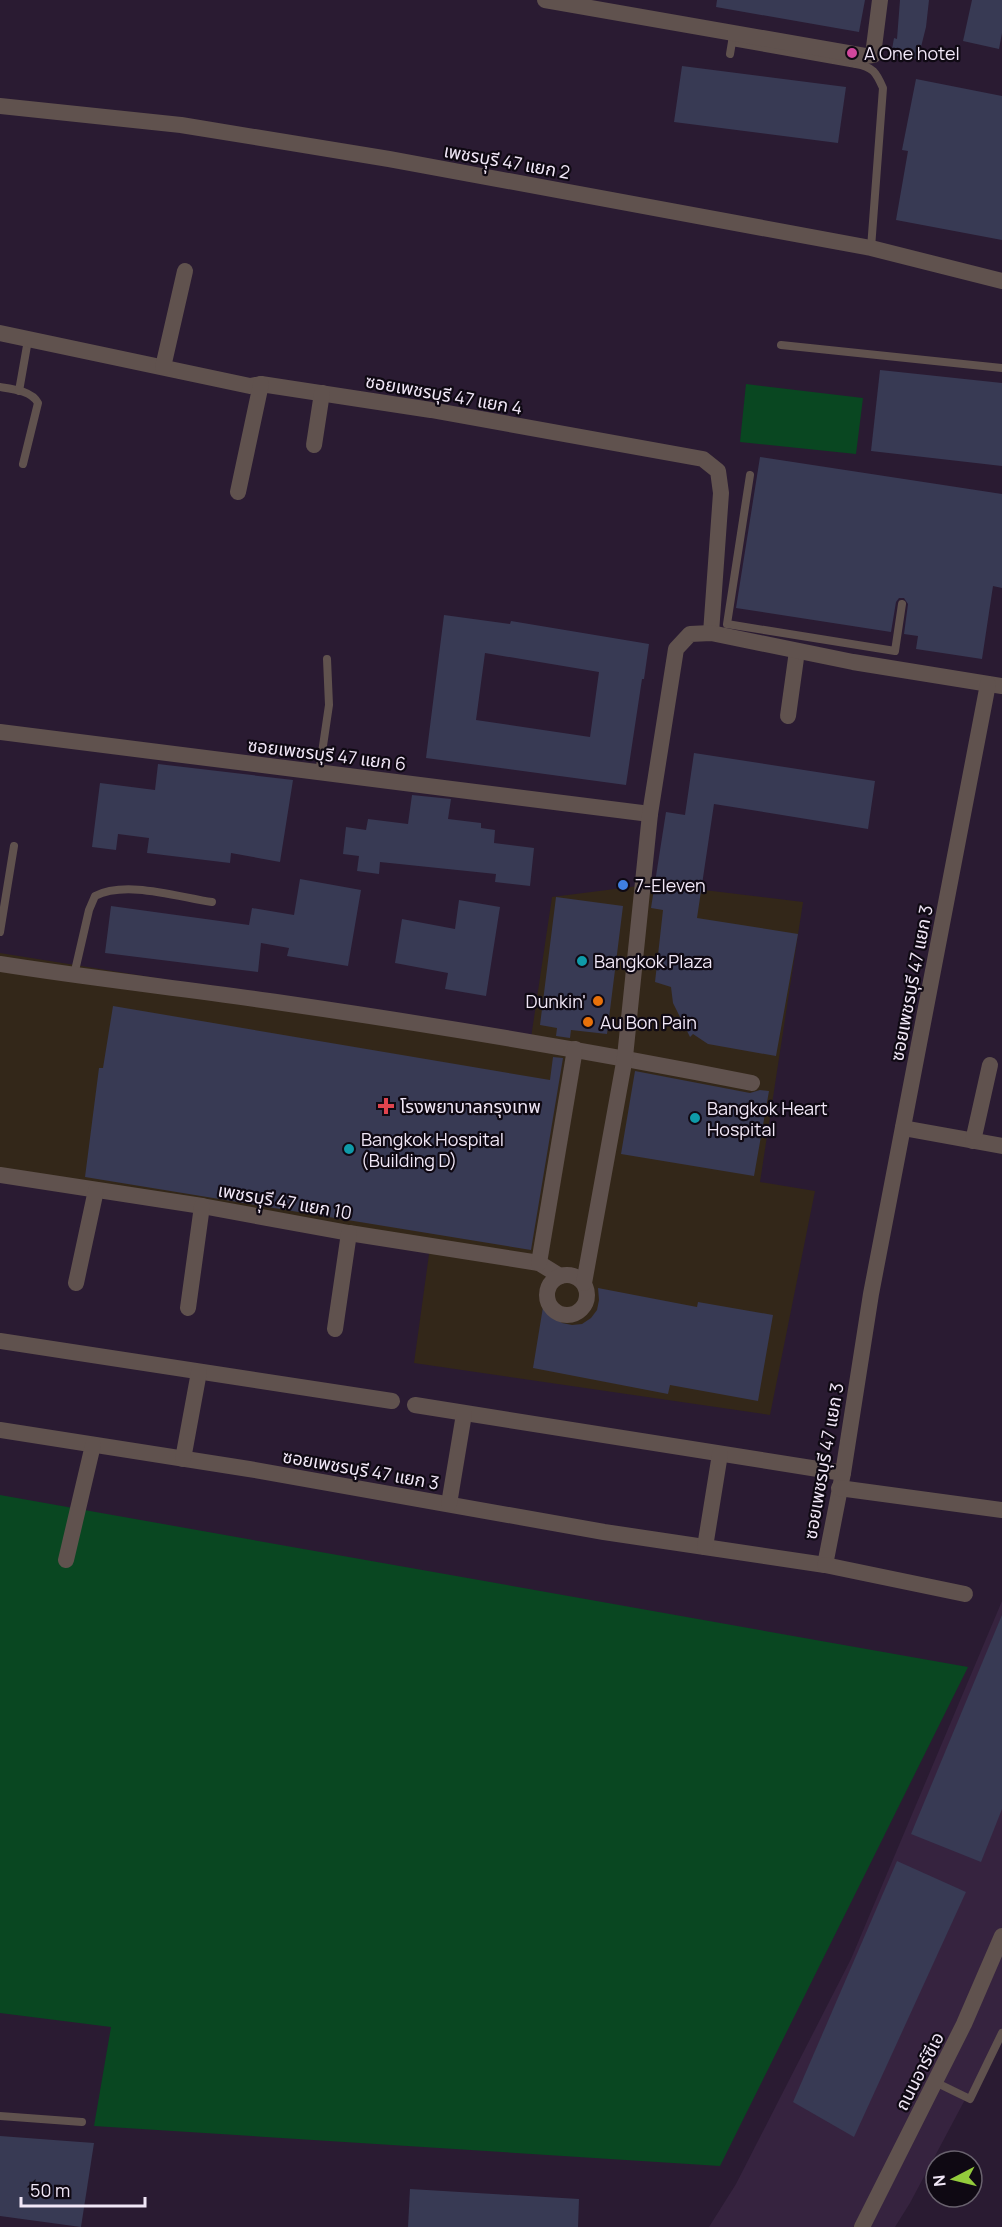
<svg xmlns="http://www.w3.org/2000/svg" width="1002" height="2227" font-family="Manrope,'Noto Sans Thai',sans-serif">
<rect width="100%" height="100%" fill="#2a1b32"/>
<polygon fill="#36233f" points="1002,1601 1002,2030 910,2203 895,2227 709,2227 736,2184 851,1959"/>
<polygon fill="#332719" points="654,884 803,902 760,1182 815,1191 770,1415 414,1363 430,1247 0,1174 0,953 531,1038 552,897"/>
<g fill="#094721">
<polygon points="746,384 863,398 856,454 740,442"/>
<polygon points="0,1495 968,1667 720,2166 94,2126 111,2027 0,2013"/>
</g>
<g fill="#383a54" fill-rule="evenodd">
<polygon points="717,0 865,0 859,32 716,7"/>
<polygon points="900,0 929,0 926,27 918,59 891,55 894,38 897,39"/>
<polygon points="972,0 1002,0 1002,33 999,49 963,41"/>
<polygon points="682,66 846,87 838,143 674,122"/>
<polygon points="916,79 1002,96 1002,240 896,220 908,151 902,150"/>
<polygon points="880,370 1002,383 1002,466 871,451"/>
<polygon points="760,457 1002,494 1002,588 993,586 982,659 916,649 918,636 904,634 908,604 904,598 899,598 896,602 891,632 736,608"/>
<path d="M444,615L510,624L511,621L649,644L644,679H642L626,785L426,758ZM485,653L599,672L590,737L476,720Z"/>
<polygon points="694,753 875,781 868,829 714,804 697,918 798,934 776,1056 708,1044 693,1034 690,1037 673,1003 671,987 655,982 663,910 651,908 666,812 685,815"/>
<polygon points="158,764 293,780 280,862 231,853 230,863 147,853 149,838 118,834 116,850 92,847 100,783 155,790"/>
<polygon points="412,795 451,799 448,819 481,823 481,828 495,830 494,843 534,848 530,886 495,882 496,874 380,862 379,874 357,871 359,856 343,854 346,827 366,830 368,819 408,824"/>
<polygon points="300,879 361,890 348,966 287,956 289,948 261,943 258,972 105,953 111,906 249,925 252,908 294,915"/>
<polygon points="556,897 623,906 607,1034 571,1030 570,1038 556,1036 557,1028 540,1025"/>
<polygon points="459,900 500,907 486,996 445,989 448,973 395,963 402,919 455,929"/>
<polygon points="113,1006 550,1080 553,1057 563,1058 531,1250 85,1177 99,1068 103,1068"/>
<polygon points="635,1071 750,1093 760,1090 769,1091 754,1176 621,1154"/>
<polygon points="598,1288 697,1307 698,1302 773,1315 758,1401 670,1385 668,1394 533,1368 543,1307 562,1323 572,1325 582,1324 591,1318 597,1310 599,1300"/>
<polygon points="1002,1615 1002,1809 981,1862 911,1834"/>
<polygon points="897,1861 966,1892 854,2137 793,2102"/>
<polygon points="0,2136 94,2143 81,2227 0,2216"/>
<polygon points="410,2189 579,2199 578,2227 408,2227"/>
</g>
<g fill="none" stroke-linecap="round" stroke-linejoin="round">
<g stroke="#60524e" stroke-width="8">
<polyline points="733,32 732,42 856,64 858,62"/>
<polyline points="730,54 732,42"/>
<path d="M856,64C873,67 876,72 883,88L871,248"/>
<polyline points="781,345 1002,368"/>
<path d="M0,387C13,389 32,391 38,403L23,464"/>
<polyline points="19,391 28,340"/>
<polyline points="750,475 727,624 895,651 902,604"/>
<polyline points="319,773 329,705 327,659"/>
<polyline points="0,932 14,846"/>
<path d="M74,975L89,910L95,896C126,880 178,897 212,902"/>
<polyline points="935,2082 970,2099 1002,2033"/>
<polyline points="0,2116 82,2122"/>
</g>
<g stroke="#60524e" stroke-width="16">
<polyline points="545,0 865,56 873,55 880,0"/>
<polyline points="0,106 181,125 389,159 871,248 1002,281"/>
<polyline points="0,333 250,386 261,384 431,410 703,459 718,471 721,493 711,633"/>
<polyline points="163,367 185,271"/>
<polyline points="314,445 322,393"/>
<polyline points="238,492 261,384"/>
<polyline points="788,716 797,651"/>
<polyline points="0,732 650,814"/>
<path d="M0,964C94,979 189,989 283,1003C440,1026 597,1052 752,1083"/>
<polyline points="903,1128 1002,1146"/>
<polyline points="973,1141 990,1065"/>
<polyline points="0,1175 202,1206 349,1233 539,1263 560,1276"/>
<polyline points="539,1263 575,1049"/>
<circle cx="567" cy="1295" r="20"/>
<polyline points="76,1283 96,1190"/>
<polyline points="584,1283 625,1057 650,814 676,649 690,634 711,633 853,662 1002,686"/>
<polyline points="188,1308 202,1206"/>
<polyline points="335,1329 349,1233"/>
<polyline points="0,1341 392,1401"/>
<polyline points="415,1405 843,1473"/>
<polyline points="0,1430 249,1469 604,1532 825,1565 843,1473 871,1294 988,684"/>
<polyline points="183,1459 199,1372"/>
<polyline points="839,1488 1002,1510"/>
<polyline points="449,1504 464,1414"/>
<polyline points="705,1547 720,1454"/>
<polyline points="66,1560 93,1445"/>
<polyline points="825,1565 965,1594"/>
<polyline points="862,2227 964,2024 1002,1936"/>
</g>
</g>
<circle fill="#d1479c" stroke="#0f0913" stroke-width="2" cx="852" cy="53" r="6"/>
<circle fill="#3f7fe0" stroke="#0f0913" stroke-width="2" cx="623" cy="885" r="6"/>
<g fill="#0f9aa8" stroke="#0f0913" stroke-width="2">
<circle cx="582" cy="961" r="6"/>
<circle cx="695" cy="1118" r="6"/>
<circle cx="349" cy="1149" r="6"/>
</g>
<g fill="#e8710a" stroke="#0f0913" stroke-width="2">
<circle cx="598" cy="1001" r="6"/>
<circle cx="588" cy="1022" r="6"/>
</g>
<path fill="#e0444e" stroke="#0f0913" stroke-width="2" d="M383 1097h6v6h6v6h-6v6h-6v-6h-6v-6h6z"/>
<g text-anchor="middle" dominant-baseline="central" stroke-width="4.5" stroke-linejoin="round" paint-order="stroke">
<g font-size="18" fill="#f1e7f7" stroke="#0f0913" text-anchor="start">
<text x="864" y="53">A One hotel</text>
<text x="635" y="885">7-Eleven</text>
<text x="594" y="961">Bangkok Plaza</text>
<text x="586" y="1001" text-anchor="end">Dunkin'</text>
<text x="600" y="1022">Au Bon Pain</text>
<text x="400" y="1106">โรงพยาบาลกรุงเทพ</text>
<text x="707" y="1108">Bangkok Heart<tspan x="707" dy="21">Hospital</tspan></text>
<text x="361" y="1139">Bangkok Hospital<tspan x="361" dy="21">(Building D)</tspan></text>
</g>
<g font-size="18" fill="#f1e7f7" stroke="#0f0913">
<text transform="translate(507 161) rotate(10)">เพชรบุุรี 47 แยก 2</text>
<text transform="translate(444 394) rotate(10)">ซอยเพชรบุรี 47 แยก 4</text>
<text transform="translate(327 754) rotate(7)">ซอยเพชรบุรี 47 แยก 6</text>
<text transform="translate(911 983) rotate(-79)">ซอยเพชรบุรี 47 แยก 3</text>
<text transform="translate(285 1201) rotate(10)">เพชรบุุรี 47 แยก 10</text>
<text transform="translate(823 1461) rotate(-80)">ซอยเพชรบุรี 47 แยก 3</text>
<text transform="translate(361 1469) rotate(10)">ซอยเพชรบุรี 47 แยก 3</text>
<text transform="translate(919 2071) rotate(-63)">ถนนอาร์ซีเอ</text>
</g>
</g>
<g transform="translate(954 2179) rotate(263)"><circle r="28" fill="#0f0913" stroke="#69626e" stroke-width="1.5"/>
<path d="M0-4.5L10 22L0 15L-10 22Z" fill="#94cc3c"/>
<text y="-9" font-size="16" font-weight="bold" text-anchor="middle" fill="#f1e7f7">N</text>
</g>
<path d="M21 2197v9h124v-9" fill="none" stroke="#f1e7f7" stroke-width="3"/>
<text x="30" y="2197" font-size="18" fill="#f1e7f7" stroke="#0f0913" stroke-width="4.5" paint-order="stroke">50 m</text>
</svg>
